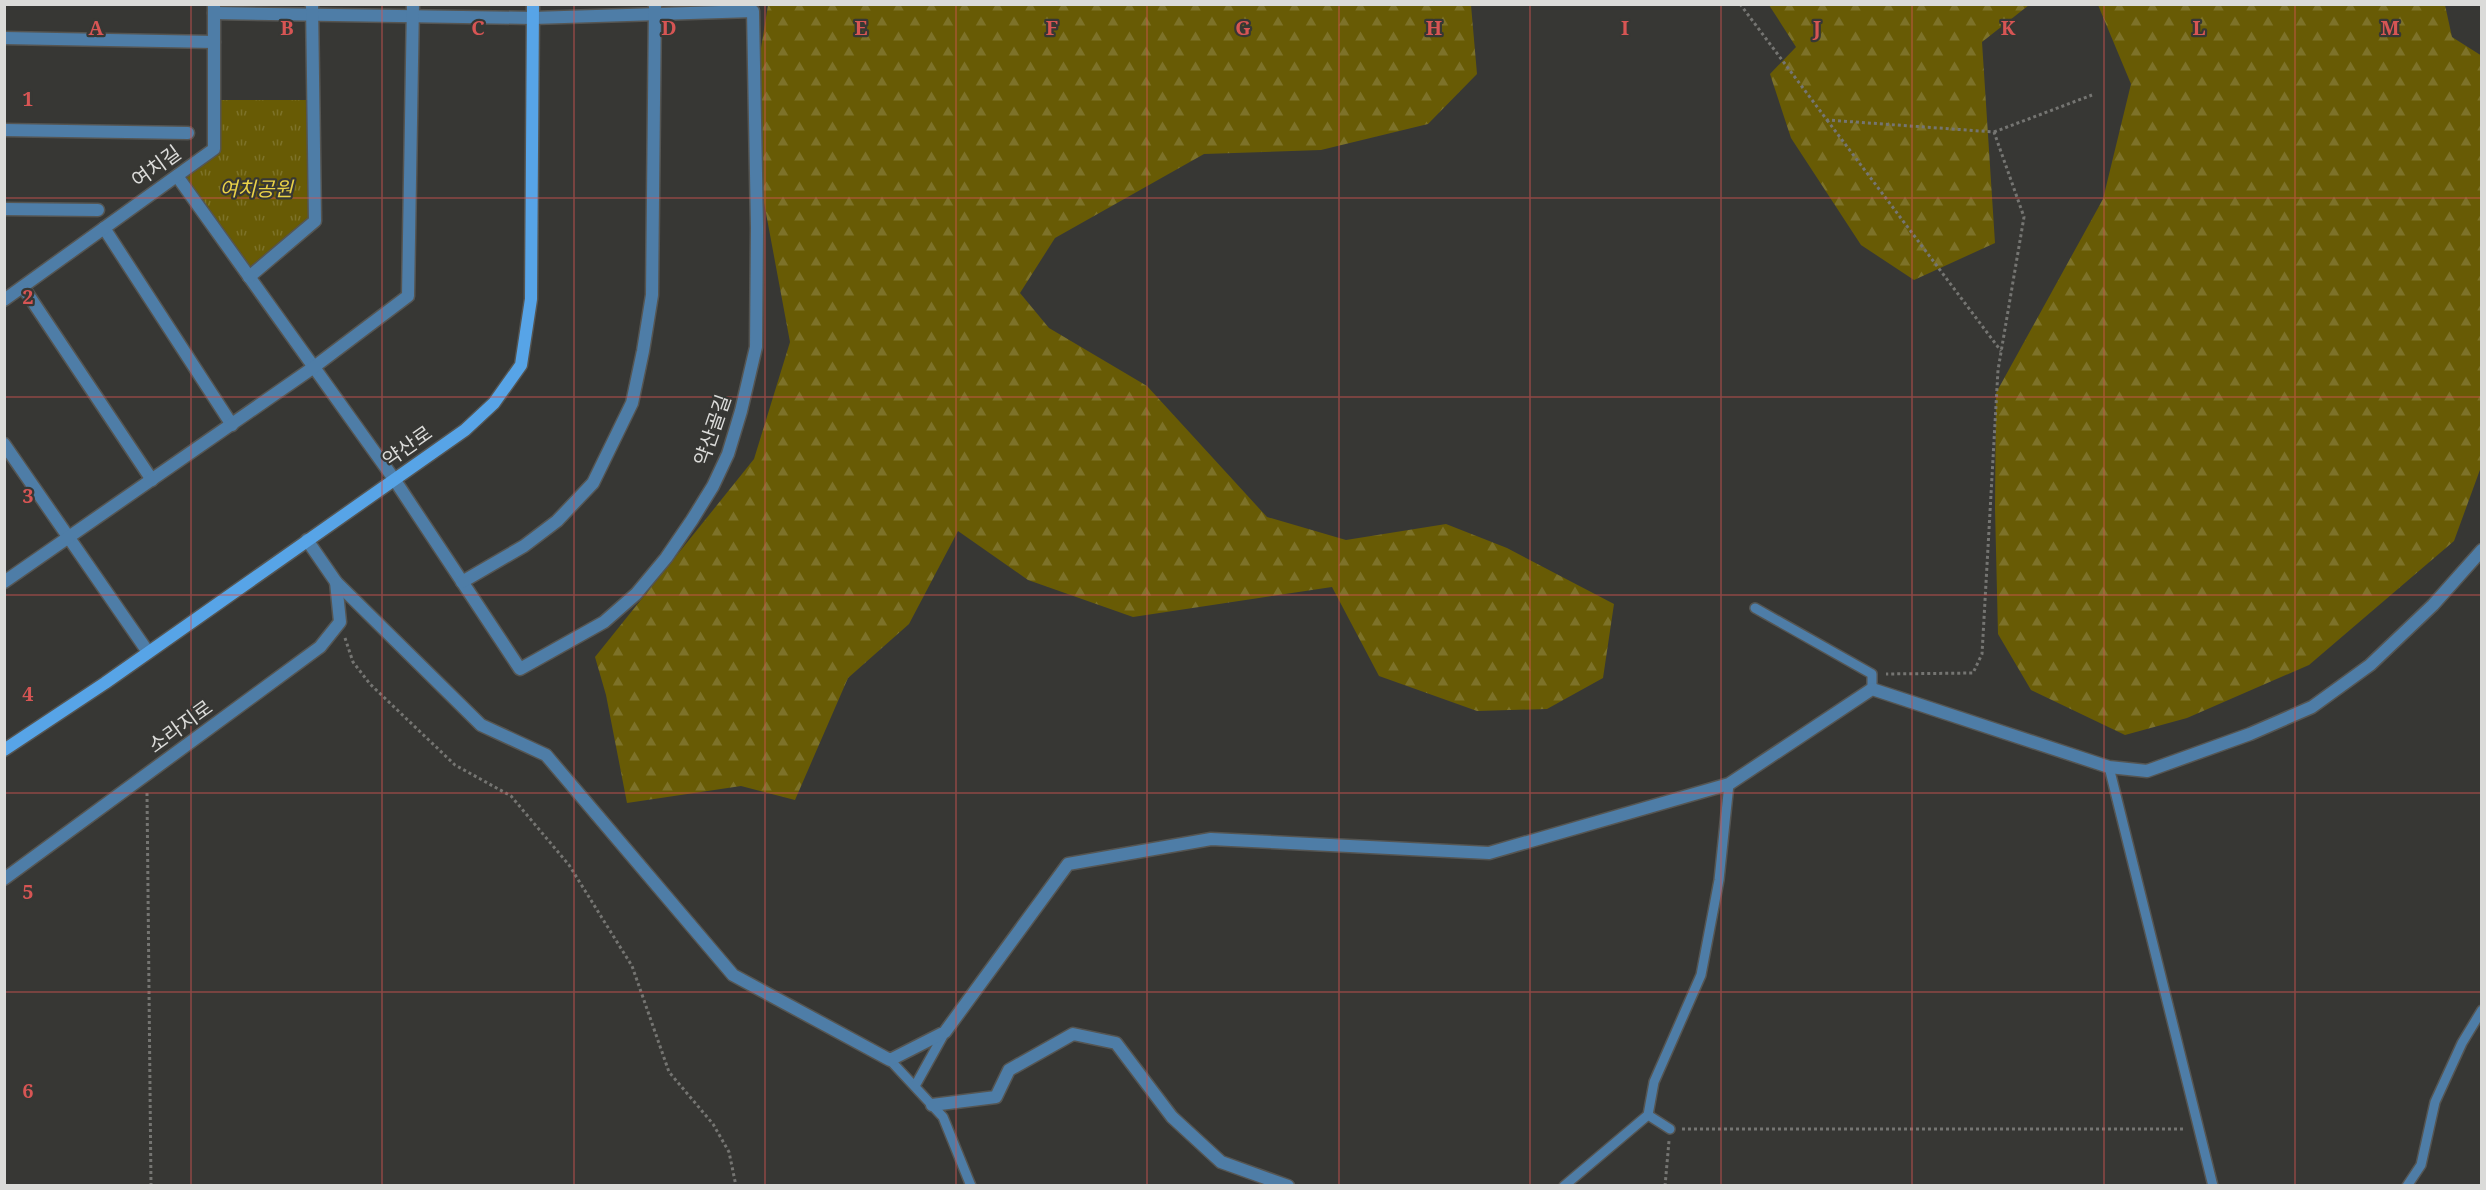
<svg xmlns="http://www.w3.org/2000/svg" width="2486" height="1190" font-family="'Noto Serif','Noto Sans KR',serif">
<defs>
<pattern id="forest-firs" width="22" height="20" patternUnits="userSpaceOnUse" patternTransform="scale(1.5)"><rect width="22" height="20" fill="#685b05"/><path d="M5 1l3.5 6h-7zM16 11l3.5 6h-7z" fill="#7d7229"/></pattern>
<pattern id="park-tufts" width="24" height="20" patternUnits="userSpaceOnUse" patternTransform="scale(1.5)"><rect width="24" height="20" fill="#685b05"/><path d="M3 7l-1-3M5 7V3M7 7l1-3M15 17l-1-3M17 17v-4M19 17l1-3" fill="none" stroke="#7d7229"/></pattern>
</defs>
<rect width="100%" height="100%" fill="#373734"/>
<g fill="url(#forest-firs)">
<polygon points="768,5 1471,5 1477,74 1428,124 1321,150 1204,154 1055,238 1020,293 1049,328 1147,386 1267,517 1346,540 1446,524 1507,548 1614,604 1603,678 1547,709 1477,711 1379,676 1332,587 1133,617 1028,580 958,531 909,624 848,678 795,800 741,786 627,803 606,695 595,657 754,459 790,342 749,122"/>
<polygon points="1769,5 2029,5 1982,42 1995,243 1914,280 1861,245 1791,138 1770,74 1796,47"/>
<polygon points="2098,5 2445,5 2452,37 2482,56 2481,467 2454,541 2309,665 2187,718 2125,735 2031,690 1998,634 1995,508 1996,393 2103,199 2131,84"/>
</g>
<polygon fill="url(#park-tufts)" points="214,100 313,100 315,221 249,277 177,176 214,149"/>
<g fill="none" stroke-linecap="round" stroke-linejoin="round">
<defs>
<g id="lane">
<polyline points="1755,608 1872,674 1872,689"/>
<polyline points="2109,767 2213,1186"/>
<polyline points="890,1060 943,1117 971,1186"/>
<polyline points="915,1086 945,1032"/>
<polyline points="1648,1115 1670,1129"/>
<polyline points="1564,1186 1648,1115 1654,1082 1701,975 1719,880 1729,784"/>
<polyline points="2407,1186 2421,1165 2435,1102 2462,1043 2482,1010"/>
</g>
<g id="street">
<polyline points="4,38 214,42"/>
<polyline points="4,130 188,133"/>
<polyline points="177,176 394,479 520,669 604,622 636,594 666,558 692,520 713,486 728,454 741,411 756,347 757,228 753,11 533,18 214,13"/>
<polyline points="4,209 98,210"/>
<polyline points="104,228 232,425"/>
<polyline points="249,277 315,221 312,4"/>
<polyline points="23,287 152,480"/>
<polyline points="4,300 214,149 214,6"/>
<polyline points="4,444 148,652"/>
<polyline points="307,540 336,582 481,725 546,755 733,975 890,1060 945,1032 1068,864 1211,839 1489,853 1729,784 1872,689 2109,767 2147,771 2250,734 2312,707 2370,665 2433,605 2482,550"/>
<polyline points="4,582 314,367 408,296 413,4"/>
<polyline points="462,582 524,546 557,521 593,483 632,403 643,351 652,295 655,4"/>
<polyline points="4,879 320,647 340,622 336,582"/>
<polyline points="932,1105 996,1097 1009,1070 1073,1034 1116,1043 1172,1117 1221,1162 1288,1186"/>
</g>
<polyline id="secondary" points="4,750 105,683 465,430 494,403 521,365 531,299 533,4"/>
</defs>
<use href="#lane" stroke="#555552" stroke-width="12"/>
<use href="#street" stroke="#555552" stroke-width="15"/>
<use href="#secondary" stroke="#555552" stroke-width="15"/>
<g stroke="#757572" stroke-width="3" stroke-dasharray="3 3" stroke-linecap="butt">
<polyline points="1740,4 1827,120 1994,132 2024,217 1998,370 1982,654 1973,673 1886,674"/>
<polyline points="1827,120 2001,351"/>
<polyline points="1994,132 2092,95"/>
<polyline points="345,638 353,662 370,684 455,765 511,796 569,865 632,966 669,1072 713,1124 729,1152 736,1186"/>
<polyline points="147,793 151,1186"/>
<polyline points="1682,1129 2185,1129"/>
<polyline points="1665,1186 1669,1141"/>
</g>
<use href="#lane" stroke="#4e7da7" stroke-width="9"/>
<use href="#street" stroke="#4e7da7" stroke-width="12"/>
<use href="#secondary" stroke="#57a4e7" stroke-width="12"/>
</g>
<path fill="none" stroke="#d75554" stroke-width="1.5" stroke-opacity="0.55" d="M191,4V1186M382,4V1186M574,4V1186M765,4V1186M956,4V1186M1147,4V1186M1339,4V1186M1530,4V1186M1721,4V1186M1912,4V1186M2104,4V1186M2295,4V1186M4,198H2482M4,397H2482M4,595H2482M4,793H2482M4,992H2482"/>
<g text-anchor="middle" dominant-baseline="central" stroke-width="4.5" stroke-linejoin="round" paint-order="stroke">
<g font-size="20" fill="#dbdbd9" stroke="#373734">
<text transform="translate(156 166) rotate(-36)">여치길</text>
<text transform="translate(712 430) rotate(-71)">약산골길</text>
<text transform="translate(407 446) rotate(-35)">약산로</text>
<text transform="translate(180 726) rotate(-36)">소라지로</text>
</g>
<g font-size="20" font-style="italic" fill="#ead248" stroke="#373734">
<text x="256" y="188">여치공원</text>
</g>
</g>
<g font-size="20" text-anchor="middle" font-weight="bold" fill="#d75554" stroke="#373734" stroke-width="4.5" stroke-linejoin="round" paint-order="stroke">
<text x="96" y="35">A</text>
<text x="287" y="35">B</text>
<text x="478" y="35">C</text>
<text x="669" y="35">D</text>
<text x="861" y="35">E</text>
<text x="1052" y="35">F</text>
<text x="1243" y="35">G</text>
<text x="1434" y="35">H</text>
<text x="1625" y="35">I</text>
<text x="1817" y="35">J</text>
<text x="2008" y="35">K</text>
<text x="2199" y="35">L</text>
<text x="2390" y="35">M</text>
<text x="28" y="106">1</text>
<text x="28" y="304">2</text>
<text x="28" y="503">3</text>
<text x="28" y="701">4</text>
<text x="28" y="899">5</text>
<text x="28" y="1098">6</text>
</g>
<rect width="2486" height="1190" fill="none" stroke="#dbdbd9" stroke-width="12"/>
</svg>
